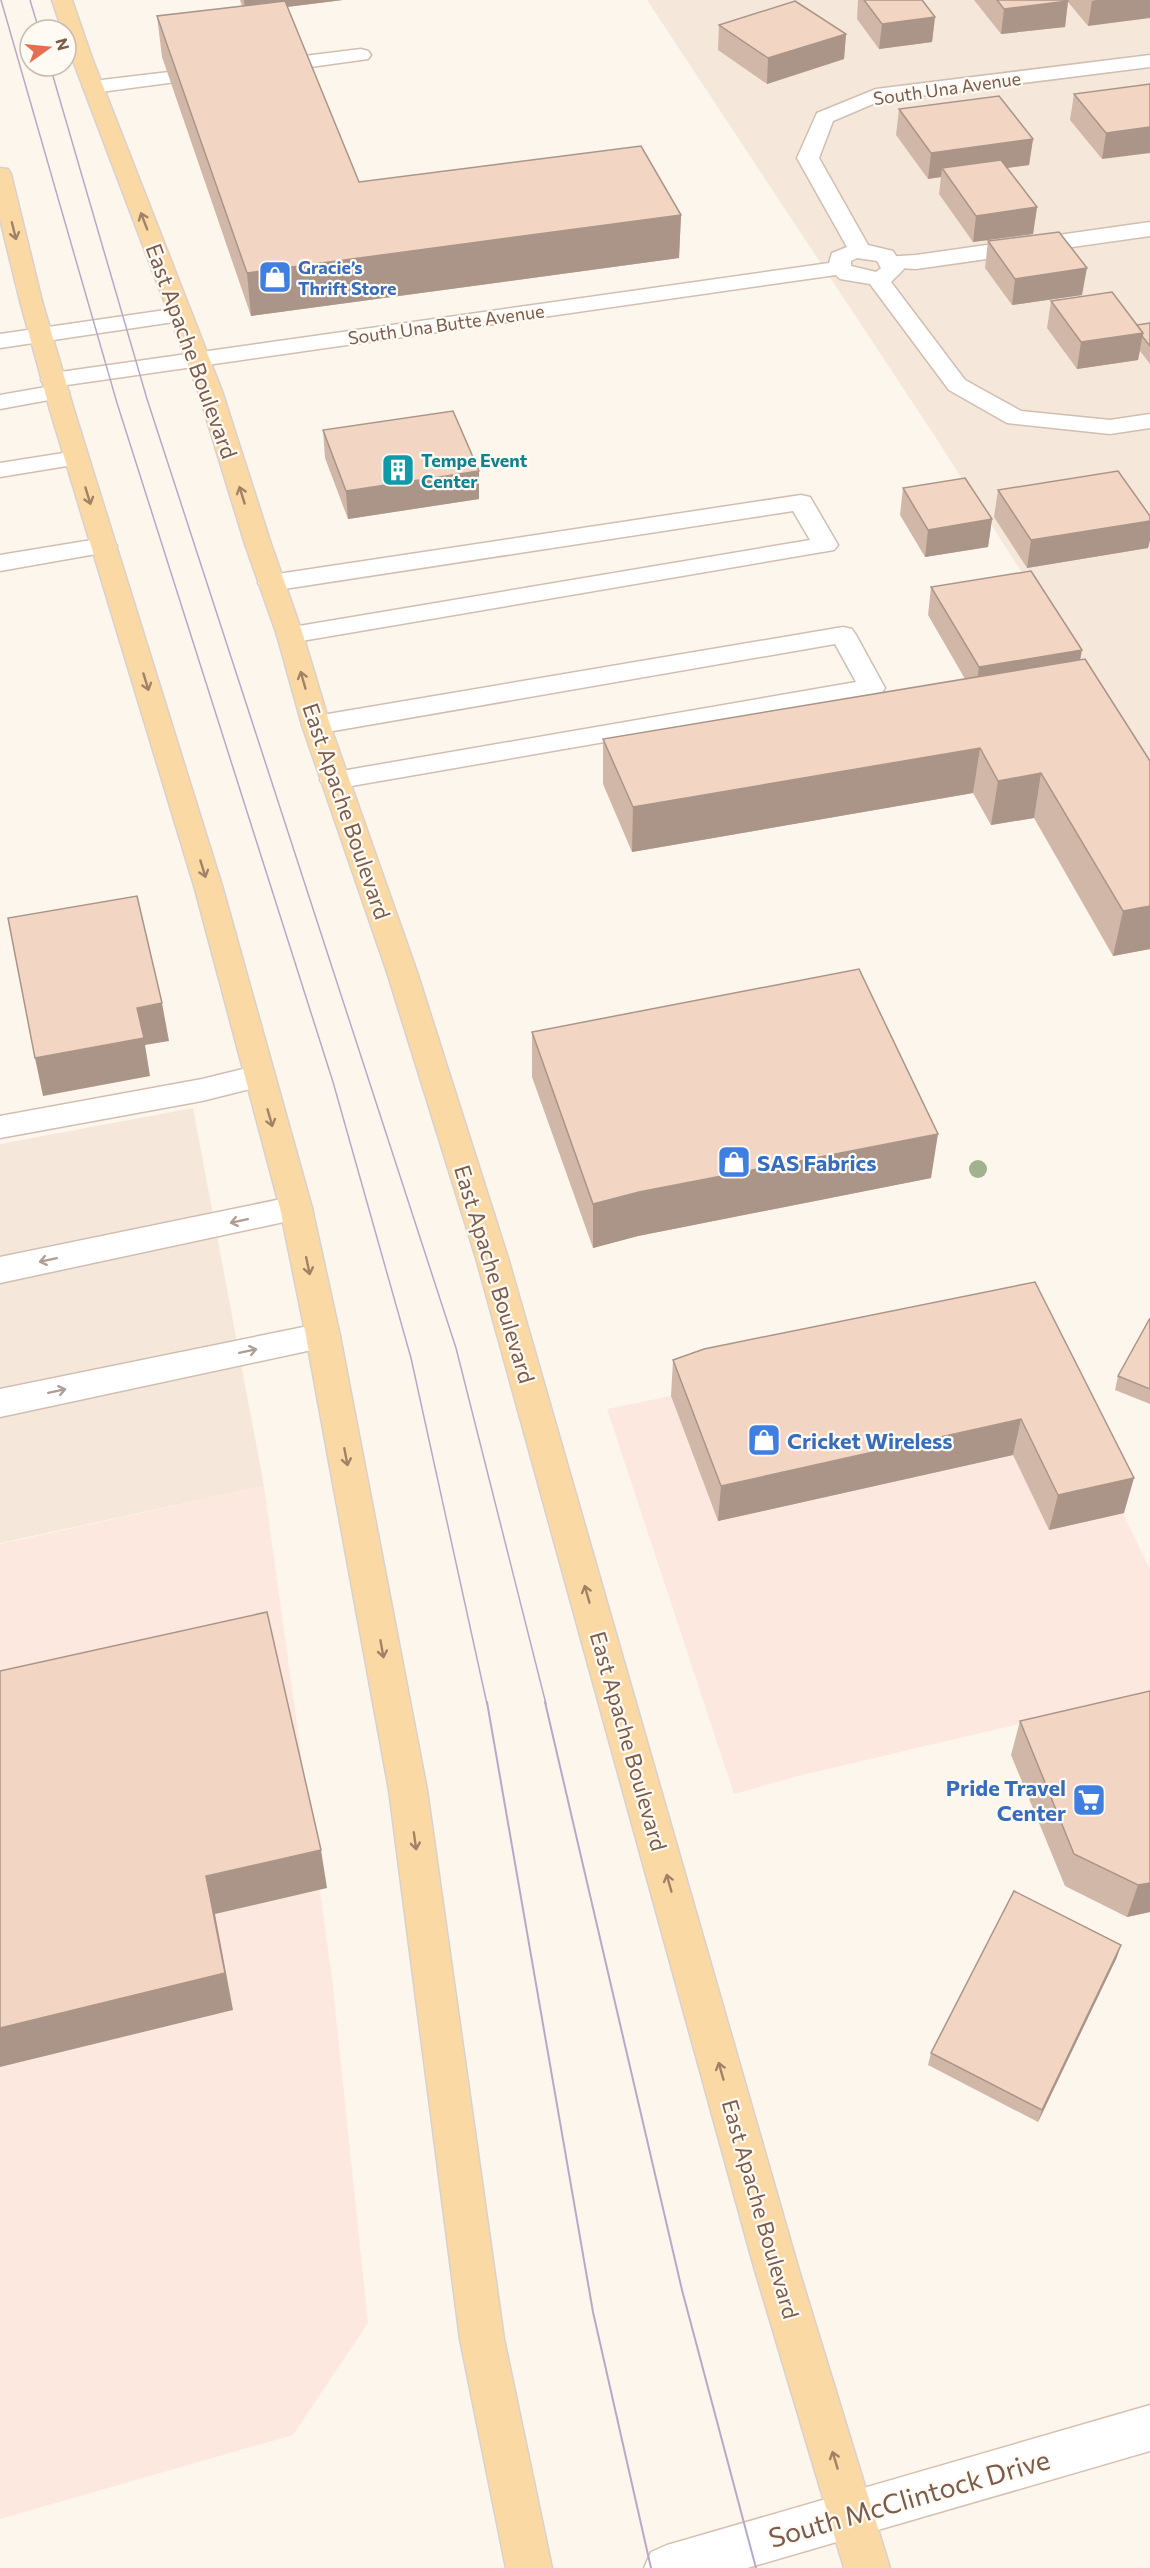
<svg xmlns="http://www.w3.org/2000/svg" width="1150" height="2568" font-family="Commissioner,sans-serif">
<rect width="100%" height="100%" fill="#fdf6ec"/>
<g fill="#f5e8da">
<polygon points="647,0 1150,0 1150,773 934,435"/>
<polygon points="193,1108 264,1486 0,1543 0,1144"/>
</g>
<g fill="#fde8e0">
<polygon points="1027,1318 1150,1569 1150,1693 798,1776 734,1794 607,1409 671,1396 702,1386"/>
<polygon points="264,1486 332,1978 368,2323 293,2435 0,2519 0,1544"/>
</g>
<g fill="none" stroke-linecap="round" stroke-linejoin="round">
<defs>
<g id="service">
<polygon points="361,49 368,51 371,55 368,59 296,69 289,67 286,63 289,59 296,57"/>
<polygon points="169,72 176,74 179,78 176,82 93,93 86,91 83,87 86,83 93,81"/>
<polygon points="1150,222 1150,236 916,269 883,267 880,262 883,257 916,255"/>
<polygon points="57,385 65,387 69,392 65,397 0,409 0,395"/>
<polygon points="76,451 85,453 88,458 85,463 0,477 0,463"/>
<polygon points="801,495 810,497 813,502 838,545 834,550 290,643 281,641 277,635 281,629 810,540 793,511 271,591 262,588 258,583 262,578 271,575"/>
<polygon points="104,538 113,541 117,546 113,551 0,571 0,555"/>
<polygon points="843,627 852,629 856,635 885,688 881,694 334,789 324,786 320,780 324,774 856,682 835,644 316,734 306,731 302,725 306,719 316,716"/>
<polygon points="259,1065 270,1068 274,1076 270,1084 202,1101 0,1138 0,1116 202,1079"/>
</g>
<g id="minor">
<path d="M1150,55V67L880,101L833,121L819,158L868,245L893,251L904,269L891,282L965,380L1021,411L1110,420L1150,414V428L1110,434L1007,423L949,390L870,284L840,279L836,275L53,387L45,385L41,380L45,375L53,373L829,263L832,253L847,247L797,158L817,113L876,89ZM857,258L877,261L881,268L876,272L851,266V261Z"/>
<polygon points="179,308 187,310 190,315 187,320 0,348 0,334"/>
<polygon points="296,1196 307,1199 312,1208 307,1217 0,1283 0,1257"/>
<polygon points="323,1323 335,1327 340,1336 335,1345 0,1417 0,1389"/>
</g>
<polygon id="secondary" points="1150,2405 1150,2451 747,2568 644,2568 651,2552 667,2545"/>
<g id="primary">
<polygon points="52,0 72,0 92,58 222,391 271,544 303,635 330,725 417,972 508,1258 798,2267 890,2568 844,2568 754,2267 476,1258 387,972 302,725 277,635 245,544 198,391 72,58 66,40 66,30 62,30"/>
<polygon points="0,168 8,169 11,174 42,301 74,410 223,889 312,1208 340,1336 427,1790 504,2339 552,2568 506,2568 460,2339 389,1790 306,1336 280,1208 195,889 50,410 20,301 0,219"/>
</g>
</defs>
<use href="#service" stroke="#d1beb0" stroke-width="3"/>
<use href="#minor" stroke="#d1beb0" stroke-width="3"/>
<use href="#secondary" stroke="#d6c0b0" stroke-width="3"/>
<use href="#primary" stroke="#dad1cd" stroke-width="3"/>
<use href="#service" fill="#fff" fill-rule="evenodd"/>
<use href="#minor" fill="#fff" fill-rule="evenodd"/>
<use href="#secondary" fill="#fff" fill-rule="evenodd"/>
<use href="#primary" fill="#fbd9a5" fill-rule="evenodd"/>
<g stroke="#b9a8c9" stroke-width="1.5">
<polyline points="1,0 117,403 333,1082 411,1358 487,1704"/>
<polyline points="30,0 39,30"/>
<polyline points="50,66 147,399 456,1348 546,1704"/>
</g>
<g stroke="#b9a8c9" stroke-width="2">
<polyline points="487,1702 593,2312 651,2568"/>
<polyline points="545,1702 682,2290 756,2568"/>
</g>
</g>
<circle fill="#a0b28e" cx="978" cy="1169" r="9"/>
<g fill="#d1b7a8">
<polygon points="240,0 343,0 287,7 359,182 681,215 679,258 251,316 162,57 157,16 242,6"/>
<polygon points="858,0 922,0 935,17 932,42 879,49 857,19"/>
<polygon points="974,0 1150,0 1088,26 1068,2 1065,27 1001,34"/>
<polygon points="719,25 846,34 844,59 767,84 718,50"/>
<polygon points="1150,84 1102,159 1070,120 1074,94"/>
<polygon points="899,109 1033,139 1029,165 1007,168 1037,207 1033,234 973,242 939,194 941,177 928,179 896,135"/>
<polygon points="988,241 1082,295 1012,305 985,268"/>
<polygon points="1051,301 1137,325 1150,323 1150,364 1140,351 1138,360 1077,369 1047,328"/>
<polygon points="323,430 479,471 479,499 348,519 325,458"/>
<polygon points="903,488 992,519 988,547 925,557 900,515"/>
<polygon points="998,490 1150,521 1150,540 1148,548 1027,568 994,517"/>
<polygon points="931,587 1080,659 1150,761 1150,949 1113,956 1034,818 991,825 973,793 632,852 603,784 603,739 965,679 928,615"/>
<polygon points="532,1032 931,1178 638,1236 593,1248 532,1077"/>
<polygon points="1035,1282 1124,1513 1049,1530 1013,1455 718,1521 671,1396 673,1360"/>
<polygon points="1150,1318 1150,1404 1115,1390 1118,1376"/>
<polygon points="1150,1691 1150,1912 1127,1917 1065,1886 1011,1755 1020,1721"/>
<polygon points="1117,1957 1038,2122 928,2065 931,2053"/>
</g>
<g fill="#aa9588">
<polygon points="244,0 343,0 245,12"/>
<polygon points="1097,0 1150,0 1150,18 1088,26 1092,1"/>
<polygon points="1068,1 1065,27 1001,34 1004,9"/>
<polygon points="935,17 932,42 879,49 882,24"/>
<polygon points="846,34 844,59 767,84 768,58"/>
<polygon points="1150,127 1150,153 1102,159 1106,133"/>
<polygon points="1033,139 1029,165 948,176 942,168 941,177 928,179 931,153"/>
<polygon points="1037,207 1033,234 973,242 976,216"/>
<polygon points="681,215 679,258 251,316 247,273"/>
<polygon points="1087,268 1082,295 1012,305 1015,279"/>
<polygon points="1143,333 1138,360 1077,369 1081,342"/>
<polygon points="479,471 479,499 348,519 346,491"/>
<polygon points="992,519 988,547 925,557 928,530"/>
<polygon points="1150,521 1150,540 1148,548 1027,568 1031,540"/>
<polygon points="1082,650 1077,677 975,695 979,667"/>
<polygon points="980,748 973,793 632,852 633,807"/>
<polygon points="1041,773 1034,818 991,825 998,781"/>
<polygon points="1150,906 1150,949 1113,956 1123,911"/>
<polygon points="162,1003 169,1041 145,1045 150,1076 43,1096 35,1058 137,1008"/>
<polygon points="938,1134 931,1178 638,1236 593,1248 593,1204 639,1192"/>
<polygon points="1021,1419 1013,1455 718,1521 721,1486"/>
<polygon points="1134,1478 1124,1513 1049,1530 1058,1495"/>
<polygon points="321,1850 327,1888 215,1914 233,2010 0,2067 0,2028 206,1876"/>
<polygon points="1150,1883 1150,1912 1127,1917 1138,1885"/>
<polygon points="1121,1945 1117,1957 1038,2122 1042,2110"/>
</g>
<g fill="#f3d5c3" stroke="#aa9588" stroke-width="1.5">
<polygon points="864,0 922,0 935,17 882,24"/>
<polygon points="997,0 1067,0 1068,1 1004,9"/>
<polygon points="285,1 359,182 641,146 681,215 247,273 157,16"/>
<polygon points="795,1 846,34 768,58 719,25"/>
<polygon points="1150,84 1150,127 1106,133 1074,94"/>
<polygon points="999,96 1033,139 931,153 899,109"/>
<polygon points="1001,160 1037,207 976,216 942,168"/>
<polygon points="1059,232 1087,268 1015,279 988,241"/>
<polygon points="1112,292 1143,333 1081,342 1051,301"/>
<polygon points="1150,323 1150,346 1142,336 1143,333 1137,325"/>
<polygon points="453,411 479,471 346,491 323,430"/>
<polygon points="1118,471 1150,516 1150,521 1031,540 998,490"/>
<polygon points="965,478 992,519 928,530 903,488"/>
<polygon points="1031,571 1082,650 979,667 931,587"/>
<polygon points="1085,659 1150,761 1150,906 1123,911 1041,773 998,781 980,748 633,807 603,739"/>
<polygon points="137,896 162,1003 137,1008 144,1038 35,1058 8,918"/>
<polygon points="859,969 938,1134 639,1192 593,1204 532,1032"/>
<polygon points="1035,1282 1134,1478 1058,1495 1021,1419 721,1486 673,1360 704,1349"/>
<polygon points="1150,1318 1150,1389 1118,1376"/>
<polygon points="267,1612 321,1850 206,1876 225,1973 0,2028 0,1671"/>
<polygon points="1150,1691 1150,1883 1138,1885 1074,1854 1020,1721"/>
<polygon points="1014,1891 1121,1945 1042,2110 931,2053"/>
</g>
<defs><path id="oneway-shaft" d="M-6 0H5M1.5-3L5.5 0L1.5 3" fill="none" stroke-width="1.6" stroke-linecap="round" stroke-linejoin="round" transform="scale(1.5)"/></defs>
<g stroke="#a18267">
<use href="#oneway-shaft" transform="translate(144 221) rotate(-111)"/>
<use href="#oneway-shaft" transform="translate(14 231) rotate(76)"/>
<use href="#oneway-shaft" transform="translate(242 495) rotate(-107)"/>
<use href="#oneway-shaft" transform="translate(88 496) rotate(73)"/>
<use href="#oneway-shaft" transform="translate(303 680) rotate(-106)"/>
<use href="#oneway-shaft" transform="translate(146 682) rotate(73)"/>
<use href="#oneway-shaft" transform="translate(203 869) rotate(73)"/>
<use href="#oneway-shaft" transform="translate(270 1118) rotate(74)"/>
<use href="#oneway-shaft" transform="translate(308 1266) rotate(78)"/>
<use href="#oneway-shaft" transform="translate(346 1457) rotate(79)"/>
<use href="#oneway-shaft" transform="translate(587 1594) rotate(-106)"/>
<use href="#oneway-shaft" transform="translate(382 1649) rotate(80)"/>
<use href="#oneway-shaft" transform="translate(415 1841) rotate(82)"/>
<use href="#oneway-shaft" transform="translate(669 1883) rotate(-106)"/>
<use href="#oneway-shaft" transform="translate(721 2071) rotate(-106)"/>
<use href="#oneway-shaft" transform="translate(835 2460) rotate(-107)"/>
</g>
<g stroke="#af9d94">
<use href="#oneway-shaft" transform="translate(239 1221) rotate(168)"/>
<use href="#oneway-shaft" transform="translate(48 1260) rotate(168)"/>
<use href="#oneway-shaft" transform="translate(248 1351) rotate(-12)"/>
<use href="#oneway-shaft" transform="translate(57 1391) rotate(-12)"/>
</g>
<defs>
<symbol id="shop-square" viewBox="-11 -11 22 22"><rect x="-9" y="-9" width="18" height="18" rx="4" fill="#3f7fe0" stroke="#fffaf3"/><path d="M-5-2.5h2.3a2.7 3.5 0 0 1 5.4 0H5L5.5 6h-11ZM-1.5-2.5h3a1.5 2.3 0 0 0-3 0Z" fill="#fff"/></symbol>
<symbol id="building-square" viewBox="-11 -11 22 22"><rect x="-9" y="-9" width="18" height="18" rx="4" fill="#0f9aa8" stroke="#fffaf3"/><path d="M-4-6H4V6H1V3H-1V6H-4ZM-2.5-4.3h1.7v1.8h-1.7ZM.8-4.3h1.7v1.8H.8ZM-2.5-1h1.7V.8h-1.7ZM.8-1h1.7V.8H.8Z" fill="#fff"/></symbol>
<symbol id="supermarket-square" viewBox="-11 -11 22 22"><rect x="-9" y="-9" width="18" height="18" rx="4" fill="#3f7fe0" stroke="#fffaf3"/><path d="M-6-5.5h2.5l.6 2H6L4.5 2H-2.5L-4.4-4H-6ZM-1.5 3.2a1.3 1.3 0 1 0 .1 0ZM3 3.2a1.3 1.3 0 1 0 .1 0Z" fill="#fff"/></symbol>
</defs>
<g fill-rule="evenodd">
<use href="#shop-square" x="256" y="258" width="38" height="38"/>
<use href="#building-square" x="379" y="451" width="38" height="38"/>
<use href="#shop-square" x="715" y="1143" width="38" height="38"/>
<use href="#shop-square" x="745" y="1421" width="38" height="38"/>
<use href="#supermarket-square" x="1070" y="1781" width="38" height="38"/>
</g>
<g text-anchor="middle" dominant-baseline="central" stroke-width="4.5" stroke-linejoin="round" paint-order="stroke">
<g font-size="18" fill="#7a5c4d" stroke="#fffaf3">
<text transform="translate(947 88) rotate(-8)">South Una Avenue</text>
<text transform="translate(446 324) rotate(-8)">South Una Butte Avenue</text>
</g>
<g font-size="18" font-weight="bold" fill="#366cbe" stroke="#fffaf3" text-anchor="start">
<text x="298" y="267">Gracie’s<tspan x="298" dy="21">Thrift Store</tspan></text>
</g>
<g font-size="18" font-weight="bold" fill="#0d838f" stroke="#fffaf3" text-anchor="start">
<text x="421" y="460">Tempe Event<tspan x="421" dy="21">Center</tspan></text>
</g>
<g font-size="22" fill="#7a5c4d" stroke="#fffaf3">
<text transform="translate(192 351) rotate(70)">East Apache Boulevard</text>
<text transform="translate(347 811) rotate(71)">East Apache Boulevard</text>
<text transform="translate(495 1274) rotate(73)">East Apache Boulevard</text>
<text transform="translate(629 1741) rotate(74)">East Apache Boulevard</text>
<text transform="translate(761 2209) rotate(74)">East Apache Boulevard</text>
</g>
<g font-size="22" font-weight="bold" fill="#366cbe" stroke="#fffaf3" text-anchor="start">
<text x="757" y="1162">SAS Fabrics</text>
<text x="787" y="1440">Cricket Wireless</text>
<text x="1066" y="1787" text-anchor="end">Pride Travel<tspan x="1066" dy="25">Center</tspan></text>
</g>
<g font-size="27" fill="#7a5c4d" stroke="#fffaf3">
<text transform="translate(909 2498) rotate(-16)">South McClintock Drive</text>
</g>
</g>
<g transform="translate(48 48) rotate(75)"><circle r="28" fill="#fffaf3" stroke="#cabbb1" stroke-width="1.5"/>
<path d="M0-4.5L10 22L0 15L-10 22Z" fill="#e76f51"/>
<text y="-9" font-size="16" font-weight="bold" text-anchor="middle" fill="#7a5c4d">N</text>
</g>
</svg>
